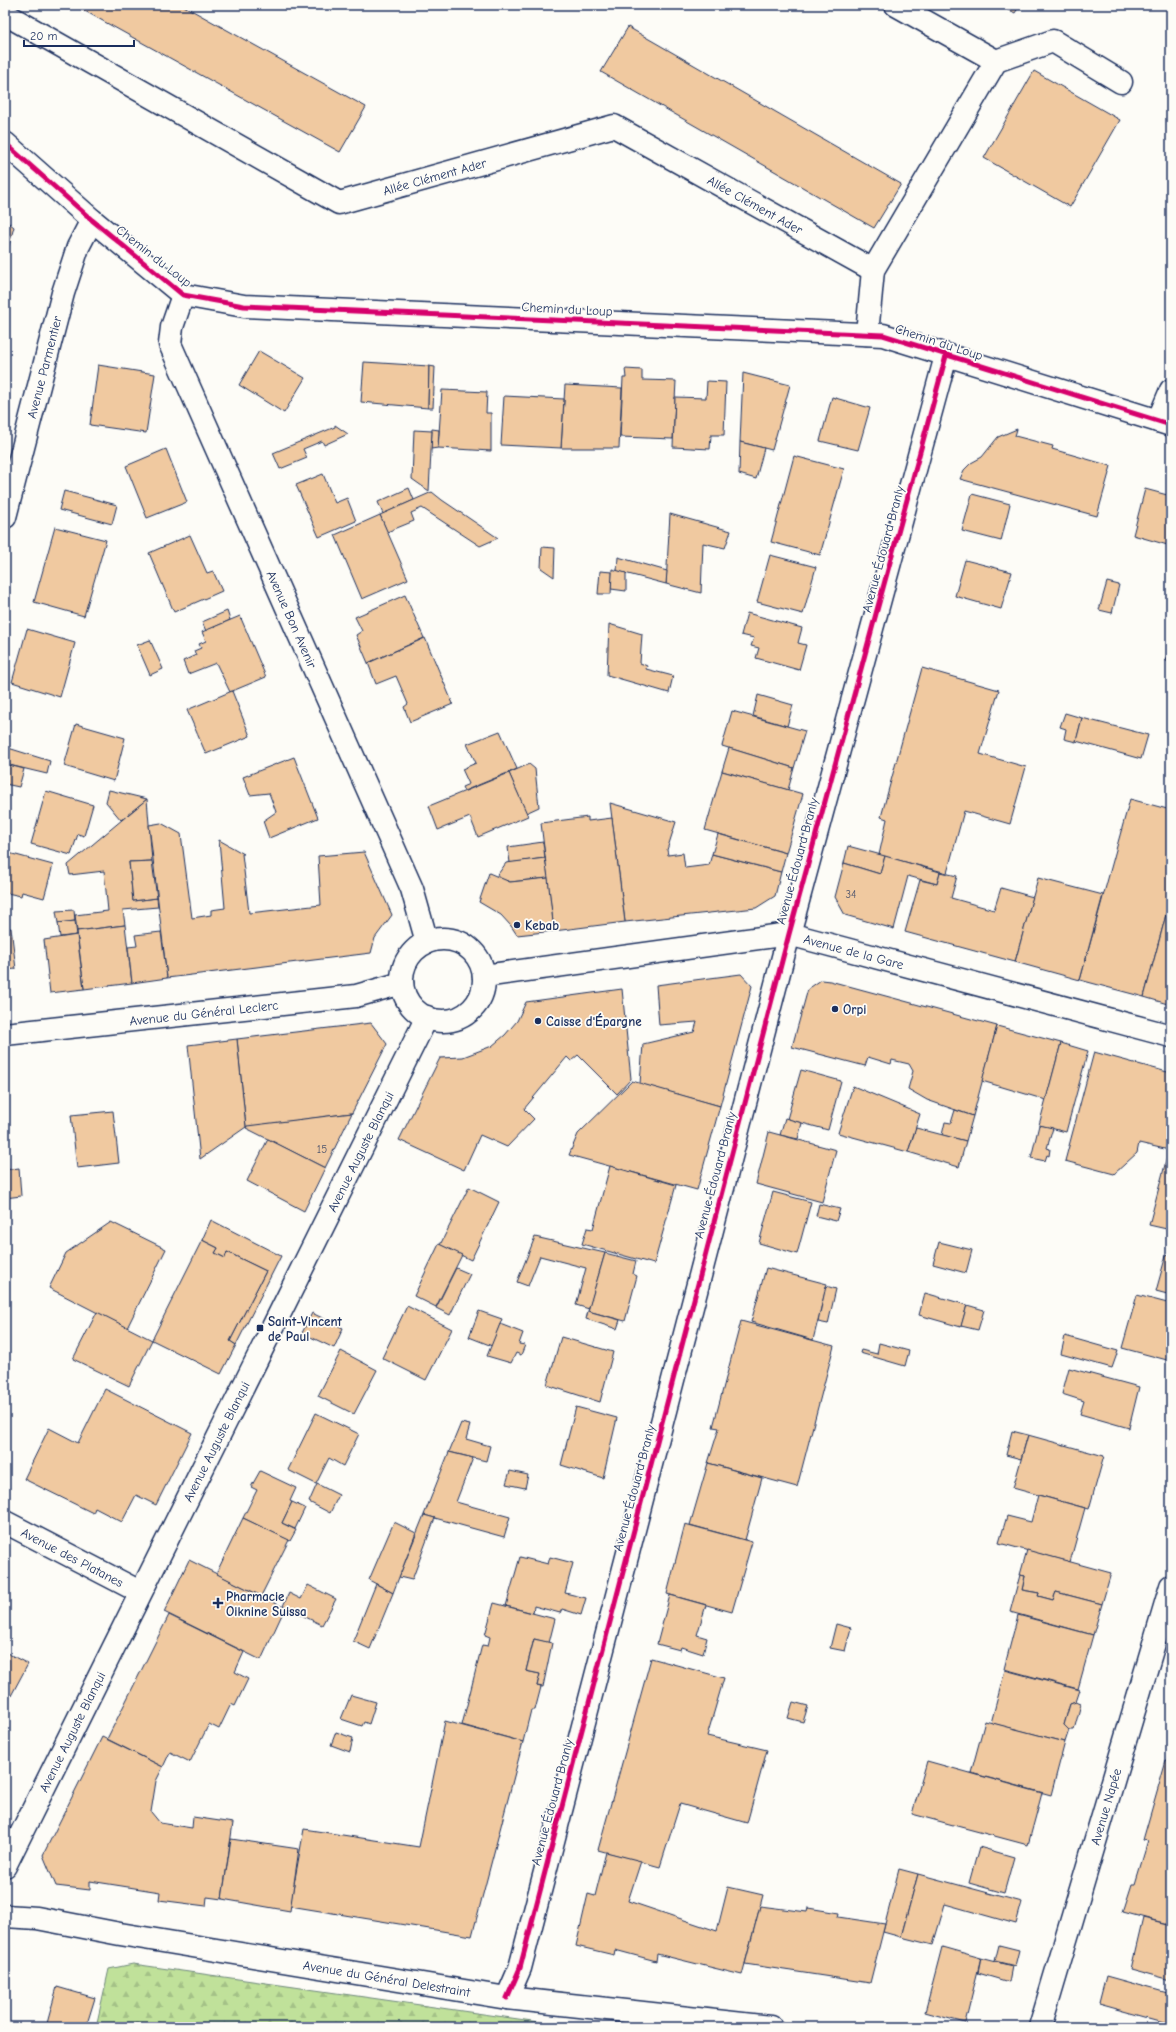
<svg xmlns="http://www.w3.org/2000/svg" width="1176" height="2032" font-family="'Comic Neue',sans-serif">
<defs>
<pattern id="forest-firs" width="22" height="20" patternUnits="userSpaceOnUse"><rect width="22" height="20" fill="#c0e19a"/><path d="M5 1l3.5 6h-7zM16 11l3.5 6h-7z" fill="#a4c187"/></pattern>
</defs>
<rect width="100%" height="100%" fill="#fdfcf7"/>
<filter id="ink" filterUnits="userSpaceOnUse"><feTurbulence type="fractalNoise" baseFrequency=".025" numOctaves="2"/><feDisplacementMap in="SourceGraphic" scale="8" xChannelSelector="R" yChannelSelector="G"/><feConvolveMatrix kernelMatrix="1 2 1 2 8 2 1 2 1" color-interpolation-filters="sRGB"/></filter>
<g filter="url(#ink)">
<polygon fill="url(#forest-firs)" stroke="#6e887c" points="133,1964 574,2027 96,2027 109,1969"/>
<g fill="#f0c9a0" stroke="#1b2f5e">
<polygon points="74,5 182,5 366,107 340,152"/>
<polygon points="1000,5 1020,5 1015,13"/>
<polygon points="628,27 901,184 874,228 601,72"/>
<polygon points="1034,71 1120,120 1070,207 984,158"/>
<polygon points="5,220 14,227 5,259"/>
<polygon points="259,351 305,378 284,413 239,385"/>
<polygon points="364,362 429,366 428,408 361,402"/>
<polygon points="98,365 155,374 146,433 90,425"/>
<polygon points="429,366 435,367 433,408 428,408"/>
<polygon points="625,369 642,370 642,380 676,381 673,439 620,437 623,378 626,378"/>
<polygon points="743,373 790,385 772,450 740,442"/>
<polygon points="707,381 726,382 724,435 711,435 710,449 673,447 675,397 706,398"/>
<polygon points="565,385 622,388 619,448 561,448"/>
<polygon points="442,390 487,392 486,413 491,413 491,451 438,448"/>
<polygon points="504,396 564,399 561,448 501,445"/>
<polygon points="832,397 870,408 858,450 820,441"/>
<polygon points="335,425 348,434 324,445 322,441 303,449 307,458 280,469 273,453 335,427"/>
<polygon points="432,429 439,430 438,448 431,449"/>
<polygon points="1017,429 1015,436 1053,446 1052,449 1111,466 1097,516 960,479 964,470 971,463 982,457 998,437"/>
<polygon points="414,430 432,431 429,491 412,479"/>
<polygon points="740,442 764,448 756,479 739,474"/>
<polygon points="166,449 187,502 147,518 126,466"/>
<polygon points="794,456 844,469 820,555 771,542"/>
<polygon points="323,474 335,503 347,498 356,521 319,537 296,485"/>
<polygon points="409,488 414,500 383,514 378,502"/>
<polygon points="1145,489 1171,496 1171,546 1133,535"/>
<polygon points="64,491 117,505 112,524 59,510"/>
<polygon points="432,492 442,500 498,538 480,546 422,508 411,513 414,521 387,532 380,515"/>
<polygon points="972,494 1010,504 1001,541 962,531"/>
<polygon points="670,514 731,531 725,548 703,543 701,593 666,584"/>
<polygon points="380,515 408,579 362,599 335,535"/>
<polygon points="55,527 106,540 84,616 34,602"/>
<polygon points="190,535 207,573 213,571 222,591 174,612 149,553"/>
<polygon points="542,547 555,548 554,577 541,568"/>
<polygon points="770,555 816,567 803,614 757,602"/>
<polygon points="618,557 667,571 666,584 617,571"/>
<polygon points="965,560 1012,572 1001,609 955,596"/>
<polygon points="612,569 626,573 626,591 611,589"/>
<polygon points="600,571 612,572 611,594 598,594"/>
<polygon points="1107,582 1119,585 1112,613 1099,610"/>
<polygon points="405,595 424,638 368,663 356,635 362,631 355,617"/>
<polygon points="227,611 230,620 206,631 202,622"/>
<polygon points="747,613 802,628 798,643 806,645 799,670 756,658 759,648 751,646 754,638 741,635"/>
<polygon points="240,616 266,677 230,692 216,663 188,674 183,661 196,655 194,651 201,648 199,644 206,641 202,632"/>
<polygon points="609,624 642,634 640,663 647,666 646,669 673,676 669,693 607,675"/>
<polygon points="27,629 75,643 60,697 12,682"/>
<polygon points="425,638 453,704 410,722 404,707 408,704 396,676 376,684 368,663"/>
<polygon points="150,640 163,669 150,675 137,645"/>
<polygon points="1171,643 1171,662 1166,661"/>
<polygon points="922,668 999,690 980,754 1026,767 1010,824 964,811 947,873 879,855 887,819 881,817"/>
<polygon points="232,691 250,736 206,754 187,710"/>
<polygon points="758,695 793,705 787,726 753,716"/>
<polygon points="732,711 805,731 794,768 722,746"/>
<polygon points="1065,713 1082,718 1076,742 1064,739 1066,729 1060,727"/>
<polygon points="1082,718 1148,735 1141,759 1076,741"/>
<polygon points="76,724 125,738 114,781 64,766"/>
<polygon points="500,731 517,769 464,791 462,787 469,784 462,769 476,763 467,744"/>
<polygon points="5,747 50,761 47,774 5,764"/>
<polygon points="729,748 794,768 788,790 722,771"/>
<polygon points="294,757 318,818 269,838 263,821 276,812 269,793 250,795 243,777"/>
<polygon points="5,764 24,769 19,787 5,784"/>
<polygon points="529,764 535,769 539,807 526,813 509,773"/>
<polygon points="722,771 803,794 786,853 705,830"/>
<polygon points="509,773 528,816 478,837 470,817 438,830 429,806"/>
<polygon points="109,790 147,799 121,820 106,802"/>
<polygon points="46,791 93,805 84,836 78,834 71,855 31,844"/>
<polygon points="147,799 152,861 129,862 133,901 157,898 158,907 123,910 125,925 77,931 75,915 108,911 104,871 70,875 68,865"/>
<polygon points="1130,799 1171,810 1171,896 1144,997 1080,980"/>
<polygon points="610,803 676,822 667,850 668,855 683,853 685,868 709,865 712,854 781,872 775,896 756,908 625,922"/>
<polygon points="588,817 588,821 612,818 625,922 554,931 541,823"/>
<polygon points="161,823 181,834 192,918 211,915 211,910 225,908 219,840 244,854 242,854 249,913 321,905 318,856 364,852 392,915 375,938 371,953 167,978 149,825"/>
<polygon points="718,834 786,853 781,872 712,854"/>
<polygon points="543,842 545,858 510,863 508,847"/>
<polygon points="848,846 885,856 880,874 844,863"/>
<polygon points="5,852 53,865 44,898 22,892 21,896 7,893 5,887"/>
<polygon points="885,856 940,872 937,884 908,876 894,929 845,915 835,897 844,863 880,874"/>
<polygon points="545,858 548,878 510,882 496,877 506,863"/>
<polygon points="152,861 157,898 133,901 129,862"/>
<polygon points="940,872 957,876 951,898 994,910 1001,888 1033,897 1015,962 905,932 920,880 937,884"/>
<polygon points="489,873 510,882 548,878 554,931 517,935 511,926 501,915 479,902"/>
<polygon points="1038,878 1103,895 1080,980 1015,962"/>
<polygon points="1171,896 1171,1005 1144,997"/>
<polygon points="74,910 75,921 58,923 56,911"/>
<polygon points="75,921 77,935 60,937 58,923"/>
<polygon points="125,925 132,983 84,989 77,931"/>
<polygon points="11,928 16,969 5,970 5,929"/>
<polygon points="161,932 167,978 132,983 128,947 137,946 135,935"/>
<polygon points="77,935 84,989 50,993 44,940"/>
<polygon points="741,974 752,986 720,1106 640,1084 643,1044 694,1032 697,1022 659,1025 656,985"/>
<polygon points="821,980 830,981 997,1026 973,1116 927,1100 908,1089 913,1071 909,1064 892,1060 891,1064 868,1057 865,1066 792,1047 808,989"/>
<polygon points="622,989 631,1079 617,1094 578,1055 571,1061 567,1057 524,1109 534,1119 507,1147 480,1135 464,1170 399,1140 440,1058 463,1057 492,1046 505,1035 517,1021 526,1002"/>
<polygon points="371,1023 387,1044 352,1113 246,1127 237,1039"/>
<polygon points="997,1026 1061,1043 1046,1100 982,1081"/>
<polygon points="237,1039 246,1127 200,1159 188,1045"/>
<polygon points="1061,1043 1088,1051 1066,1132 1039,1125"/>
<polygon points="1094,1052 1171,1073 1171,1142 1169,1150 1139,1143 1137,1153 1114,1174 1065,1161"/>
<polygon points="801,1070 841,1081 828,1130 787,1119"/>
<polygon points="632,1081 720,1106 697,1190 569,1155 578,1134"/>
<polygon points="853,1086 920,1114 908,1152 838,1133"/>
<polygon points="955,1110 973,1116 966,1141 942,1135 945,1122 951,1123"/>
<polygon points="113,1111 119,1163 77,1168 71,1115"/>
<polygon points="352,1113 325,1168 246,1128 247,1126"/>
<polygon points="785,1118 802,1123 798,1139 780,1135"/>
<polygon points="1039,1125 1053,1128 1047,1148 1050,1149 1049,1156 1047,1155 1045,1161 1031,1158"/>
<polygon points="916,1128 966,1141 959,1167 908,1152"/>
<polygon points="769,1132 836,1150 822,1202 756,1184"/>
<polygon points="268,1139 325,1168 304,1211 247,1181"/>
<polygon points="1171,1142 1171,1230 1149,1225"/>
<polygon points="610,1166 676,1185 654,1264 582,1244 587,1228 593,1229"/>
<polygon points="19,1168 21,1196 5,1198 5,1170"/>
<polygon points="469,1187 499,1202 471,1260 440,1245"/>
<polygon points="773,1192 811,1202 797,1254 759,1243"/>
<polygon points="819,1204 840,1209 836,1221 816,1216"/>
<polygon points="211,1220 281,1256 236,1345 230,1341 266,1271 227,1252 225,1258 215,1253 218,1248 202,1240"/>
<polygon points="111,1222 166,1249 127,1328 49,1288 66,1253"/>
<polygon points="535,1237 605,1253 589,1309 576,1305 586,1268 540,1256 528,1286 517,1282"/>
<polygon points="202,1240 218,1248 215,1253 225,1258 227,1252 266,1271 230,1341 236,1345 221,1374 152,1340"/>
<polygon points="939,1242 972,1250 966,1273 933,1264"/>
<polygon points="439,1244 462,1255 436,1307 414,1296"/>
<polygon points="605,1253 636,1261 633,1274 637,1276 625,1321 588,1311"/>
<polygon points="1166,1255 1171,1256 1171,1295 1156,1291"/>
<polygon points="456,1268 470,1274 450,1315 436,1308"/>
<polygon points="766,1268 827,1284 813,1340 751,1322"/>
<polygon points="826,1286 836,1289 828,1324 818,1322"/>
<polygon points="925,1293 967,1305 961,1327 919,1315"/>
<polygon points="1137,1295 1171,1304 1171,1345 1167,1360 1122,1348"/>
<polygon points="967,1305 984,1310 978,1330 961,1326"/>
<polygon points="407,1306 452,1329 426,1380 382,1358"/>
<polygon points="479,1311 502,1319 492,1346 469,1337"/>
<polygon points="588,1311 620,1320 617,1329 586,1319"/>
<polygon points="97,1312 152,1340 129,1386 73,1359"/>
<polygon points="312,1313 343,1328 334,1348 302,1333"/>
<polygon points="741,1321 834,1346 797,1487 708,1463 719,1428 713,1427"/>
<polygon points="500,1324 523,1333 519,1344 525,1345 521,1355 516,1353 511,1363 487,1356"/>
<polygon points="1065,1336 1118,1351 1112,1368 1061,1354"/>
<polygon points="561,1337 613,1352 600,1402 547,1385"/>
<polygon points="879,1343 909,1351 905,1366 860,1353 861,1350 877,1354"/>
<polygon points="341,1351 377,1370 354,1414 318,1396"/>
<polygon points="1069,1368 1139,1387 1129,1428 1080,1414 1084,1401 1062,1394"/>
<polygon points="105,1389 192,1433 156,1505 136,1495 122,1522 95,1508 93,1513 24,1479 49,1428 78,1443"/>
<polygon points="576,1407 617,1418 603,1478 561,1465"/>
<polygon points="316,1413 359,1434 343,1466 329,1458 316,1484 288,1470"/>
<polygon points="461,1423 470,1425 466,1439 490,1446 486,1461 449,1452"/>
<polygon points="1012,1431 1028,1435 1021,1459 1006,1455"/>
<polygon points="1028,1435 1104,1456 1089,1509 1013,1488"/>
<polygon points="449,1452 473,1458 456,1502 510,1517 504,1537 424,1515"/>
<polygon points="708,1463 762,1478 745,1540 690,1525"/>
<polygon points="260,1471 296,1488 290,1501 292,1502 282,1523 296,1530 290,1541 243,1518 257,1490 251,1487"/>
<polygon points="510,1471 528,1475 525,1488 506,1484"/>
<polygon points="317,1484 339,1495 330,1513 309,1502"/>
<polygon points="1038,1495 1085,1508 1070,1562 999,1543 1007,1516 1031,1522"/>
<polygon points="292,1502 305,1508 295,1529 282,1523"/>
<polygon points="424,1515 435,1518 412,1580 399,1577"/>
<polygon points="243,1518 289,1540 261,1596 216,1574"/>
<polygon points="394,1522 416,1533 393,1593 369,1580"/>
<polygon points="685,1524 752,1542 732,1612 667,1594"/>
<polygon points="1027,1550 1111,1573 1102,1604 1056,1592 1053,1600 1038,1596 1039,1593 1022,1590 1025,1576 1020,1575"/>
<polygon points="520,1557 548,1564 550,1557 573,1563 565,1593 586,1598 581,1615 562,1609 560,1613 534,1606 533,1613 506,1606"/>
<polygon points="189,1560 285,1608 261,1660 164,1612"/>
<polygon points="1020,1575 1025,1576 1022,1590 1039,1593 1038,1596 1053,1600 1056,1592 1102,1604 1093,1635 1010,1612"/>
<polygon points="376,1584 393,1593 370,1649 353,1641"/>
<polygon points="308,1585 336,1599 322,1625 283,1606 289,1593 301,1599"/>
<polygon points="670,1595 706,1605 697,1635 707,1638 703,1654 681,1647 680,1650 657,1644"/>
<polygon points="494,1603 555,1619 549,1643 534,1639 526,1671 540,1674 537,1686 541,1687 535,1710 531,1710 523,1742 462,1725 482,1645 488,1646 490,1637 485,1635"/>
<polygon points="169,1615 244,1652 235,1672 248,1679 235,1706 231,1704 219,1729 209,1724 190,1762 170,1752 163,1767 107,1739"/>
<polygon points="1018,1615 1093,1635 1078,1689 1004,1669"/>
<polygon points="836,1624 851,1628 845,1651 830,1648"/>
<polygon points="534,1639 552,1643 543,1687 537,1686 540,1674 526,1671"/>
<polygon points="5,1652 28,1664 5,1707"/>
<polygon points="651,1658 724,1678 707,1736 767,1750 747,1823 680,1804 660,1867 598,1850"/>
<polygon points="1005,1670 1080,1690 1076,1702 1070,1704 1064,1725 1069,1730 1065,1742 991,1723"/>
<polygon points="351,1695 376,1702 369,1724 364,1722 362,1726 341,1719"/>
<polygon points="793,1702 808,1706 803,1722 788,1718"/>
<polygon points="1076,1702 1081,1704 1074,1730 1069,1730 1064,1725 1070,1704"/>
<polygon points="445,1721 523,1742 472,1936 290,1906 304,1829 419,1847"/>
<polygon points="985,1721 1065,1742 1051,1795 971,1773"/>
<polygon points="336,1732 353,1738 350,1752 331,1745"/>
<polygon points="102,1737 163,1767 156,1781 151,1812 160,1823 192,1828 193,1817 233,1823 222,1899 207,1897 206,1906 159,1900 160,1892 90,1881 90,1890 56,1886 43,1855"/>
<polygon points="1166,1760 1171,1761 1171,1925 1123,1912 1132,1884 1135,1884 1148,1841 1143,1840"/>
<polygon points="927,1761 1042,1793 1028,1845 912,1814"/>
<polygon points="231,1839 299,1849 290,1911 222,1899"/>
<polygon points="979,1847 1014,1857 1004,1893 969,1883"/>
<polygon points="606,1852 641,1861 628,1901 717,1931 728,1887 763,1895 742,1975 657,1954 656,1961 615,1950 614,1955 576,1946 588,1894 595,1896"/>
<polygon points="899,1869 918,1874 901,1937 883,1932"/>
<polygon points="918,1874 1022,1902 1016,1924 945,1904 933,1945 901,1937"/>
<polygon points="760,1906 807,1912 808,1908 839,1913 838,1917 885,1924 870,1983 745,1964"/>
<polygon points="1143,1918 1171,1925 1171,1980 1131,1969"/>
<polygon points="999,1945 1019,1950 1015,1966 995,1961"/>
<polygon points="942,1947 981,1958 965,2023 925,2012"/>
<polygon points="981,1958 1012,1966 1009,1982 978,1973"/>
<polygon points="1106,1976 1171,1994 1171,2023 1099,2003"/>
<polygon points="57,1987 95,1998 86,2027 46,2027"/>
</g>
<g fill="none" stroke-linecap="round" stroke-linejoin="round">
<defs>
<g id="minor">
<polyline points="896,5 996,61 1053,41 1121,82"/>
<path id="s1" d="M5,14L339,203L614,126L873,270"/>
<polyline points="5,143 92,220 183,295 244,306 883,335 1171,425"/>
<path id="s2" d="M183,295L172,327L170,344L412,889L427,942"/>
<polyline points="867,334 873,270 996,61"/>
<polyline points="1158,421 1171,390"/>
<path id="s3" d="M5,517L63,293L78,247L92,220"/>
<path id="s4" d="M5,1034L356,996L402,983"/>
<path id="s5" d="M5,1522L140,1592"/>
<path id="s6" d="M5,1916L37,1918L120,1934L507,1998L771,2027"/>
<polyline points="507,1998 520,1968 789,934 946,356"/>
<path id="s7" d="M1040,2027L1171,1586"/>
</g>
<g id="tertiary">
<circle cx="443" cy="980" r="41"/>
<path id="s8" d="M484,976L789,934L1171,1036"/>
<path id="s9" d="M5,1866L427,1017"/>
</g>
</defs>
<use href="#minor" stroke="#1b2f5e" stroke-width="25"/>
<use href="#tertiary" stroke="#1b2f5e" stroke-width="25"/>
<use href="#minor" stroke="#fdfcf7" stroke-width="22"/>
<use href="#tertiary" stroke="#fdfcf7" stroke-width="22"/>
<defs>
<g id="cycleway">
<polyline points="5,143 92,220 183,295 244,306 883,335 1171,425"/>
<polyline points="507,1998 520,1968 789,934 946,356"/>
</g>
</defs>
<use href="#cycleway" stroke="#fdfcf7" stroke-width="8"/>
<use href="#cycleway" stroke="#d6006c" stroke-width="5"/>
</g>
</g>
<g fill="#1b2f5e" stroke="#fdfcf7" stroke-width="1.5">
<circle cx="517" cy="925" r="4"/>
<circle cx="835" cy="1009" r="4"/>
<circle cx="538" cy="1021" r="4"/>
<rect x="256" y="1324" width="8" height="8" rx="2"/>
<path d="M216 1597h4v4h4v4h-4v4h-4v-4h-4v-4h4z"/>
</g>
<g text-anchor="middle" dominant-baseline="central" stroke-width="3.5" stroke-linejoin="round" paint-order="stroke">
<g font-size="11" fill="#50566e">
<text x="851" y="894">34</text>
<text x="322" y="1149">15</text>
</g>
<g font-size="13" fill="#1b2f5e" stroke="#fdfcf7">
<text stroke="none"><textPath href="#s1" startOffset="483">Allée Clément Ader</textPath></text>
<text stroke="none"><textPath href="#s1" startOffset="831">Allée Clément Ader</textPath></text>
<text transform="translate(154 256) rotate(38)">Chemin du Loup</text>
<text transform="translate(567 309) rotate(3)">Chemin du Loup</text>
<text transform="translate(939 342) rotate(18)">Chemin du Loup</text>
<text stroke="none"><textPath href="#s3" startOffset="155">Avenue Parmentier</textPath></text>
<text transform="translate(883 549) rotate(-75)">Avenue Édouard Branly</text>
<text stroke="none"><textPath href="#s2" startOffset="352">Avenue Bon Avenir</textPath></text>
<text transform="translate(797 861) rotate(-75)">Avenue Édouard Branly</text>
<text stroke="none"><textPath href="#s8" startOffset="375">Avenue de la Gare</textPath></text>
<text stroke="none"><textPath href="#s4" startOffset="200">Avenue du Général Leclerc</textPath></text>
<text stroke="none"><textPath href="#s9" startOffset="798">Avenue Auguste Blanqui</textPath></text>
<text transform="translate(715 1175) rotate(-75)">Avenue Édouard Branly</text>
<text stroke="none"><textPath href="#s9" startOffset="474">Avenue Auguste Blanqui</textPath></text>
<text transform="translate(634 1488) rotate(-75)">Avenue Édouard Branly</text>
<text stroke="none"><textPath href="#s5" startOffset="76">Avenue des Platanes</textPath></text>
<text stroke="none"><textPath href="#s9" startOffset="150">Avenue Auguste Blanqui</textPath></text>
<text transform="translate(552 1802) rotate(-75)">Avenue Édouard Branly</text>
<text stroke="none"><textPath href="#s7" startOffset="230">Avenue Napée</textPath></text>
<text stroke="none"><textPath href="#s6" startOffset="387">Avenue du Général Delestraint</textPath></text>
</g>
<g font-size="13" font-weight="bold" fill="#1b2f5e" stroke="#fdfcf7" text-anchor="start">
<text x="525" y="925">Kebab</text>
<text x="843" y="1009">Orpi</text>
<text x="546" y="1021">Caisse d'Épargne</text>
<text x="268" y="1321">Saint-Vincent<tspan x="268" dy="15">de Paul</tspan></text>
<text x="226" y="1596">Pharmacie<tspan x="226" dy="15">Oiknine Suissa</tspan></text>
</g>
</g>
<rect width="1176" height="2032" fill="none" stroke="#fdfcf7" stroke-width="20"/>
<rect x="10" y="10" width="1156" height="2012" fill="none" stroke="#1b2f5e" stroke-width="1.5" filter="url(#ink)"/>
<path d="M24 40v6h110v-6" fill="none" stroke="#1b2f5e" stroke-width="2"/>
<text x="30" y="40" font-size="12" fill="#1b2f5e" stroke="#fdfcf7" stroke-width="3" paint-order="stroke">20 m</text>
</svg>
